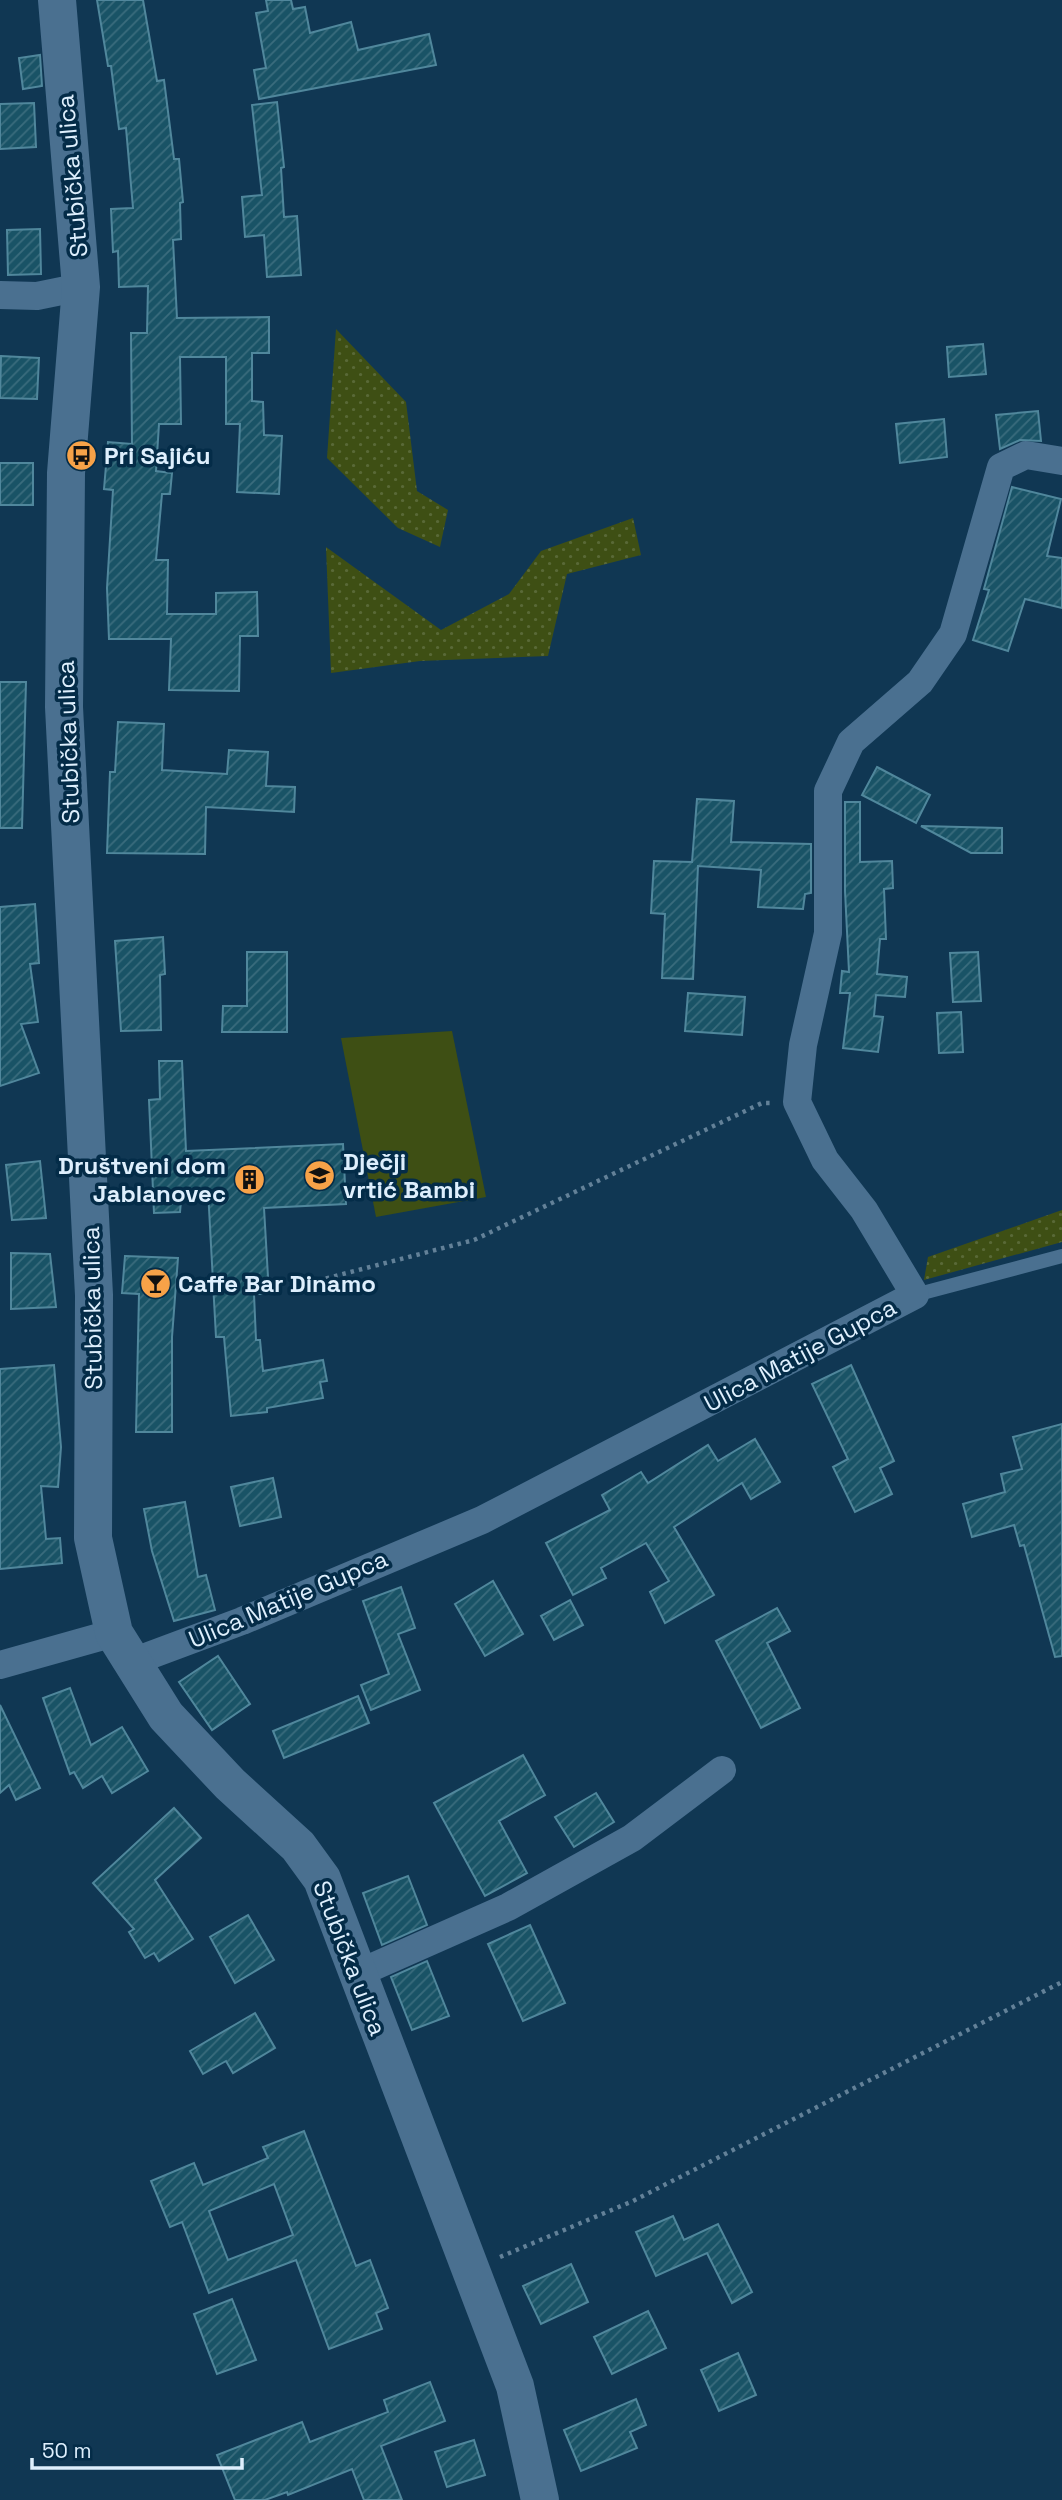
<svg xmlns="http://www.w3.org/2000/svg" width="1062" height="2500" font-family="'Space Grotesk',sans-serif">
<defs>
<pattern id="grass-dots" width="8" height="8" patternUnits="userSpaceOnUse" patternTransform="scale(1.75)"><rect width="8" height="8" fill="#3e4f14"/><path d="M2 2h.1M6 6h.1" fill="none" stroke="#596937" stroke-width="1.8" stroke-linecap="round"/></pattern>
<pattern id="building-hatch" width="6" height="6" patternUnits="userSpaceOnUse" patternTransform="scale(1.75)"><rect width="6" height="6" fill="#195366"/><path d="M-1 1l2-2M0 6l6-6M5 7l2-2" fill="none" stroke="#3a6c7d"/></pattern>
</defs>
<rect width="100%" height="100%" fill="#103753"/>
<g fill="url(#grass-dots)">
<polygon points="336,329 406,402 417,491 448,510 440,547 398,528 327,458"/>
<polygon points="633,518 641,555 567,574 548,656 420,661 331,673 326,547 441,630 509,594 541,551"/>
<polygon points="1062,1210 1062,1242 924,1280 928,1257"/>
</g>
<polygon fill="#3e4f14" points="452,1031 486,1197 376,1217 341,1038"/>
<g fill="url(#building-hatch)" stroke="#50879c" stroke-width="2" fill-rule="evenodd">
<polygon points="97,0 143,0 157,81 164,80 174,159 179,159 183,202 180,203 181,239 173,240 177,318 269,317 269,353 252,353 252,401 263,402 264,435 282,436 279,494 237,492 240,424 226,424 226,357 180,357 181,424 159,424 156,471 172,473 170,494 162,494 156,560 168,560 167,614 216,614 216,593 257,592 258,636 240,636 239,691 169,690 171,639 109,639 107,588 113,490 104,489 108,442 132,444 131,333 147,333 148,286 119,287 118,251 113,252 111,209 133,208 126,128 119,129 111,66 108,66"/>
<polygon points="266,0 291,0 293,9 305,7 310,33 351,22 358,50 429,34 436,65 259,99 254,70 266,68 256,13 268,11"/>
<polygon points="40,55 42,86 23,89 19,58"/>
<polygon points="277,102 284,167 281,168 284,217 297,216 301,275 267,277 264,235 245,237 242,197 262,195 252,105"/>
<polygon points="34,103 36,147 0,149 0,104"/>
<polygon points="40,229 41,274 8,275 7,230"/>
<polygon points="983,344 986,374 949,377 947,347"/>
<polygon points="1,356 39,358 37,399 0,398"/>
<polygon points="1038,411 1041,441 1020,440 1000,449 996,415"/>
<polygon points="944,419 947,457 900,463 896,424"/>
<rect x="0" y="463" width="33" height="42"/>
<polygon points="1012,487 1061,499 1047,556 1062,558 1062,608 1025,599 1008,651 973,640 989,590 984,589"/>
<polygon points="0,682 26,682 22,828 0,828"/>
<polygon points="118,722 164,724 162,770 227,774 229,750 268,752 266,786 295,787 294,812 206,807 205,854 107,853 110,772 115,772"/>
<polygon points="877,767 930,795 916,823 862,795"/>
<polygon points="697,799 734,801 731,842 811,844 811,893 805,894 803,909 758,907 761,870 698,866 693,979 662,978 665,914 651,913 654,861 692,862"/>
<polygon points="845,802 860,802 860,862 892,861 893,888 884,889 886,939 880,939 877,974 907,977 905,997 876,995 874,1016 883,1017 878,1052 843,1048 850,993 840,993 842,971 849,972 845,891"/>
<polygon points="921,826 1002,828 1002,853 971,853"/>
<polygon points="35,904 39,963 30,964 38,1022 21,1024 39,1073 0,1086 0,907"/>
<polygon points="163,937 165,974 160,975 161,1030 121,1031 115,941"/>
<polygon points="247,952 287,952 287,1032 222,1032 223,1006 247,1006"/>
<polygon points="978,952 981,1001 953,1002 950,953"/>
<polygon points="688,993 745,997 742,1035 685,1031"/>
<polygon points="961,1012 963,1052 939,1053 937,1013"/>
<polygon points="159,1061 182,1061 186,1151 343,1144 346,1204 264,1208 269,1294 254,1294 256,1340 260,1340 263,1371 323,1360 327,1381 320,1382 323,1398 267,1408 267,1412 231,1416 224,1337 216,1337 208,1190 182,1190 180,1212 154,1213 149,1100 160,1099"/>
<polygon points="40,1161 46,1218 12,1220 6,1165"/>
<polygon points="11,1253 50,1254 56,1307 11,1309"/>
<polygon points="125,1256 178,1258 172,1337 172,1432 136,1432 139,1294 122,1293"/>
<polygon points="54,1365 61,1447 58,1487 41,1486 46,1539 60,1538 62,1563 0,1569 0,1369"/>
<polygon points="851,1365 894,1461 880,1468 892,1494 855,1512 833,1467 848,1459 812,1384"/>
<polygon points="1062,1424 1062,1656 1055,1657 1024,1545 1020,1546 1014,1525 972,1537 963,1504 1005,1492 1001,1474 1022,1469 1013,1437"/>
<polygon points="755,1439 780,1482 751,1499 742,1483 674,1527 714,1595 665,1623 650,1592 669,1581 646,1543 601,1568 606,1578 573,1595 546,1543 610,1510 602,1495 641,1472 648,1483 708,1445 718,1461"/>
<polygon points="273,1478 281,1517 240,1526 231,1487"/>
<polygon points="185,1502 198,1577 206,1575 215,1610 174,1621 152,1551 144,1509"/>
<polygon points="493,1581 523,1634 485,1656 455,1604"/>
<polygon points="401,1587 415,1628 398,1634 420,1690 371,1710 361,1685 389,1674 363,1601"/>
<polygon points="570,1600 583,1625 554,1640 541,1616"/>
<polygon points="777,1608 790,1631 767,1643 800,1708 761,1728 716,1641"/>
<polygon points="218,1656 250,1704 212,1730 179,1682"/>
<polygon points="70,1688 91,1745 122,1727 148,1771 112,1793 102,1776 83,1788 74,1772 70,1774 43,1698"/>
<polygon points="358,1696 369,1723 284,1758 273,1731"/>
<polygon points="0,1705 40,1788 16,1800 9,1785 0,1793"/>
<polygon points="523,1755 545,1795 499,1821 527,1873 485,1896 434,1803"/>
<polygon points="596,1793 614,1822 574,1847 555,1817"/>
<polygon points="174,1808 201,1838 155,1880 193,1939 159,1961 154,1953 145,1958 129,1932 134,1929 93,1883"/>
<polygon points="408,1876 427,1925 382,1945 363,1893"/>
<polygon points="248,1915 274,1960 235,1983 210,1937"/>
<polygon points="530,1925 565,2003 523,2021 488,1944"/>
<polygon points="427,1961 449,2016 412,2030 391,1977"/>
<polygon points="255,2013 275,2048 233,2073 226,2061 203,2074 190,2051"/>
<path d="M304,2131L356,2266L370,2260L388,2308L376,2313L382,2329L329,2349L296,2260L209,2293L182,2222L170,2227L151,2181L194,2163L203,2185L268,2158L263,2147ZM274,2184L293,2235L228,2260L209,2211Z"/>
<polygon points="673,2216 684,2240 718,2224 752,2292 732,2303 707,2253 656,2276 636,2232"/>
<polygon points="571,2264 588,2302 541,2324 523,2286"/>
<polygon points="232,2299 256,2360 217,2374 194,2314"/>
<polygon points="648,2311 666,2348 612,2374 594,2337"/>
<polygon points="738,2353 756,2395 719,2411 701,2370"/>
<polygon points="430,2382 445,2421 381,2446 402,2500 364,2500 352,2469 288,2495 287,2492 265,2500 235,2500 217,2455 302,2422 310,2442 388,2412 384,2400"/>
<polygon points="636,2399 646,2425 630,2432 637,2448 581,2471 564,2430"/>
<polygon points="474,2440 485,2475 447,2487 435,2452"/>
</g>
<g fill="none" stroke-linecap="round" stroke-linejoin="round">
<g stroke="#638198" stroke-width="4.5" stroke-dasharray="3.5 5" stroke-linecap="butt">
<polyline points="293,1287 474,1240 762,1103 770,1103"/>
<polyline points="500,2257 633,2201 1062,1982"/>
</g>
<polyline stroke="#4a7090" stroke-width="14" points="915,1295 1062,1256"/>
<g stroke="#4a7090" stroke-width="28">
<polyline points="0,295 37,296 81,287"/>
<polyline points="132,1662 242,1621 482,1520 915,1295 864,1210 825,1160 797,1102 803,1045 828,933 828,791 851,742 920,682 953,634 1001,467 1026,455 1062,461"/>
<polyline points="0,1665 114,1633"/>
<polyline points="359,1973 508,1907 632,1838 722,1770"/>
</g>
<polyline stroke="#4a7090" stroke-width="38" points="57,0 81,287 66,473 64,707 94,1295 93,1538 114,1633 166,1716 230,1784 298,1846 322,1879 515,2386 540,2500"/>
</g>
<defs>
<symbol id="bus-disc" viewBox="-11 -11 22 22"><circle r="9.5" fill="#f7a248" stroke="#042c48"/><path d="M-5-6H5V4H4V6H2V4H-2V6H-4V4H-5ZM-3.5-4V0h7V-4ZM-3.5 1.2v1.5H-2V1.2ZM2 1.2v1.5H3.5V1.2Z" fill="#111"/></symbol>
<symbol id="school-disc" viewBox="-11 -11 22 22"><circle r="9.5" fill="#f7a248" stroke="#042c48"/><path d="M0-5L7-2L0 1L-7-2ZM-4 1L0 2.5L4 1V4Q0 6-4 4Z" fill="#111"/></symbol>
<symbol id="building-disc" viewBox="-11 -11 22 22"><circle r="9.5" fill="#f7a248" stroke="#042c48"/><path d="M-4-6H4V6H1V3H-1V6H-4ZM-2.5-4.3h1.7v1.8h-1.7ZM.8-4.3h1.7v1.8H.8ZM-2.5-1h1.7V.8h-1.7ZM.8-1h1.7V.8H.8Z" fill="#111"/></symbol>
<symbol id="bar-disc" viewBox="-11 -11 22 22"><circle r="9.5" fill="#f7a248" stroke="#042c48"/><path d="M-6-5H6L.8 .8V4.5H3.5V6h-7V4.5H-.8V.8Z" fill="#111"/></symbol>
</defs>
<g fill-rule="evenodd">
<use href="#bus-disc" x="64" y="438" width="35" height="35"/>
<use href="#school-disc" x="302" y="1158" width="35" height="35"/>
<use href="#building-disc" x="232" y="1162" width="35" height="35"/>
<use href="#bar-disc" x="138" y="1266" width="35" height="35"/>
</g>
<g text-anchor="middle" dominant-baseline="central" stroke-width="7" stroke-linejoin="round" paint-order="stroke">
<g font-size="24" fill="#deeffd" stroke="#042c48">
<text transform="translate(72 176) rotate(-95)">Stubička ulica</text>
<text transform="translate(68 742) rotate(-92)">Stubička ulica</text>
<text transform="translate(92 1308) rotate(-91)">Stubička ulica</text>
<text transform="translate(800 1355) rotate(-28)">Ulica Matije Gupca</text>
<text transform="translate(288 1599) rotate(-23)">Ulica Matije Gupca</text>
<text transform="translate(350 1958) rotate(69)">Stubička ulica</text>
</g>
<g font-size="24" font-weight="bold" fill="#deeffd" stroke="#042c48" text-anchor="start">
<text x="104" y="455">Pri Sajiću</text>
<text x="343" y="1161">Dječji<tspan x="343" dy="28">vrtić Bambi</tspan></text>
<text x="226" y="1165" text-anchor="end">Društveni dom<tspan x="226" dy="28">Jablanovec</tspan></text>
<text x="178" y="1283">Caffe Bar Dinamo</text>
</g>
</g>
<path d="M32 2458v10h210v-10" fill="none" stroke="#deeffd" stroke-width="3.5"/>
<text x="42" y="2458" font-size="21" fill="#deeffd" stroke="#042c48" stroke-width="5" paint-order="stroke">50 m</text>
</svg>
